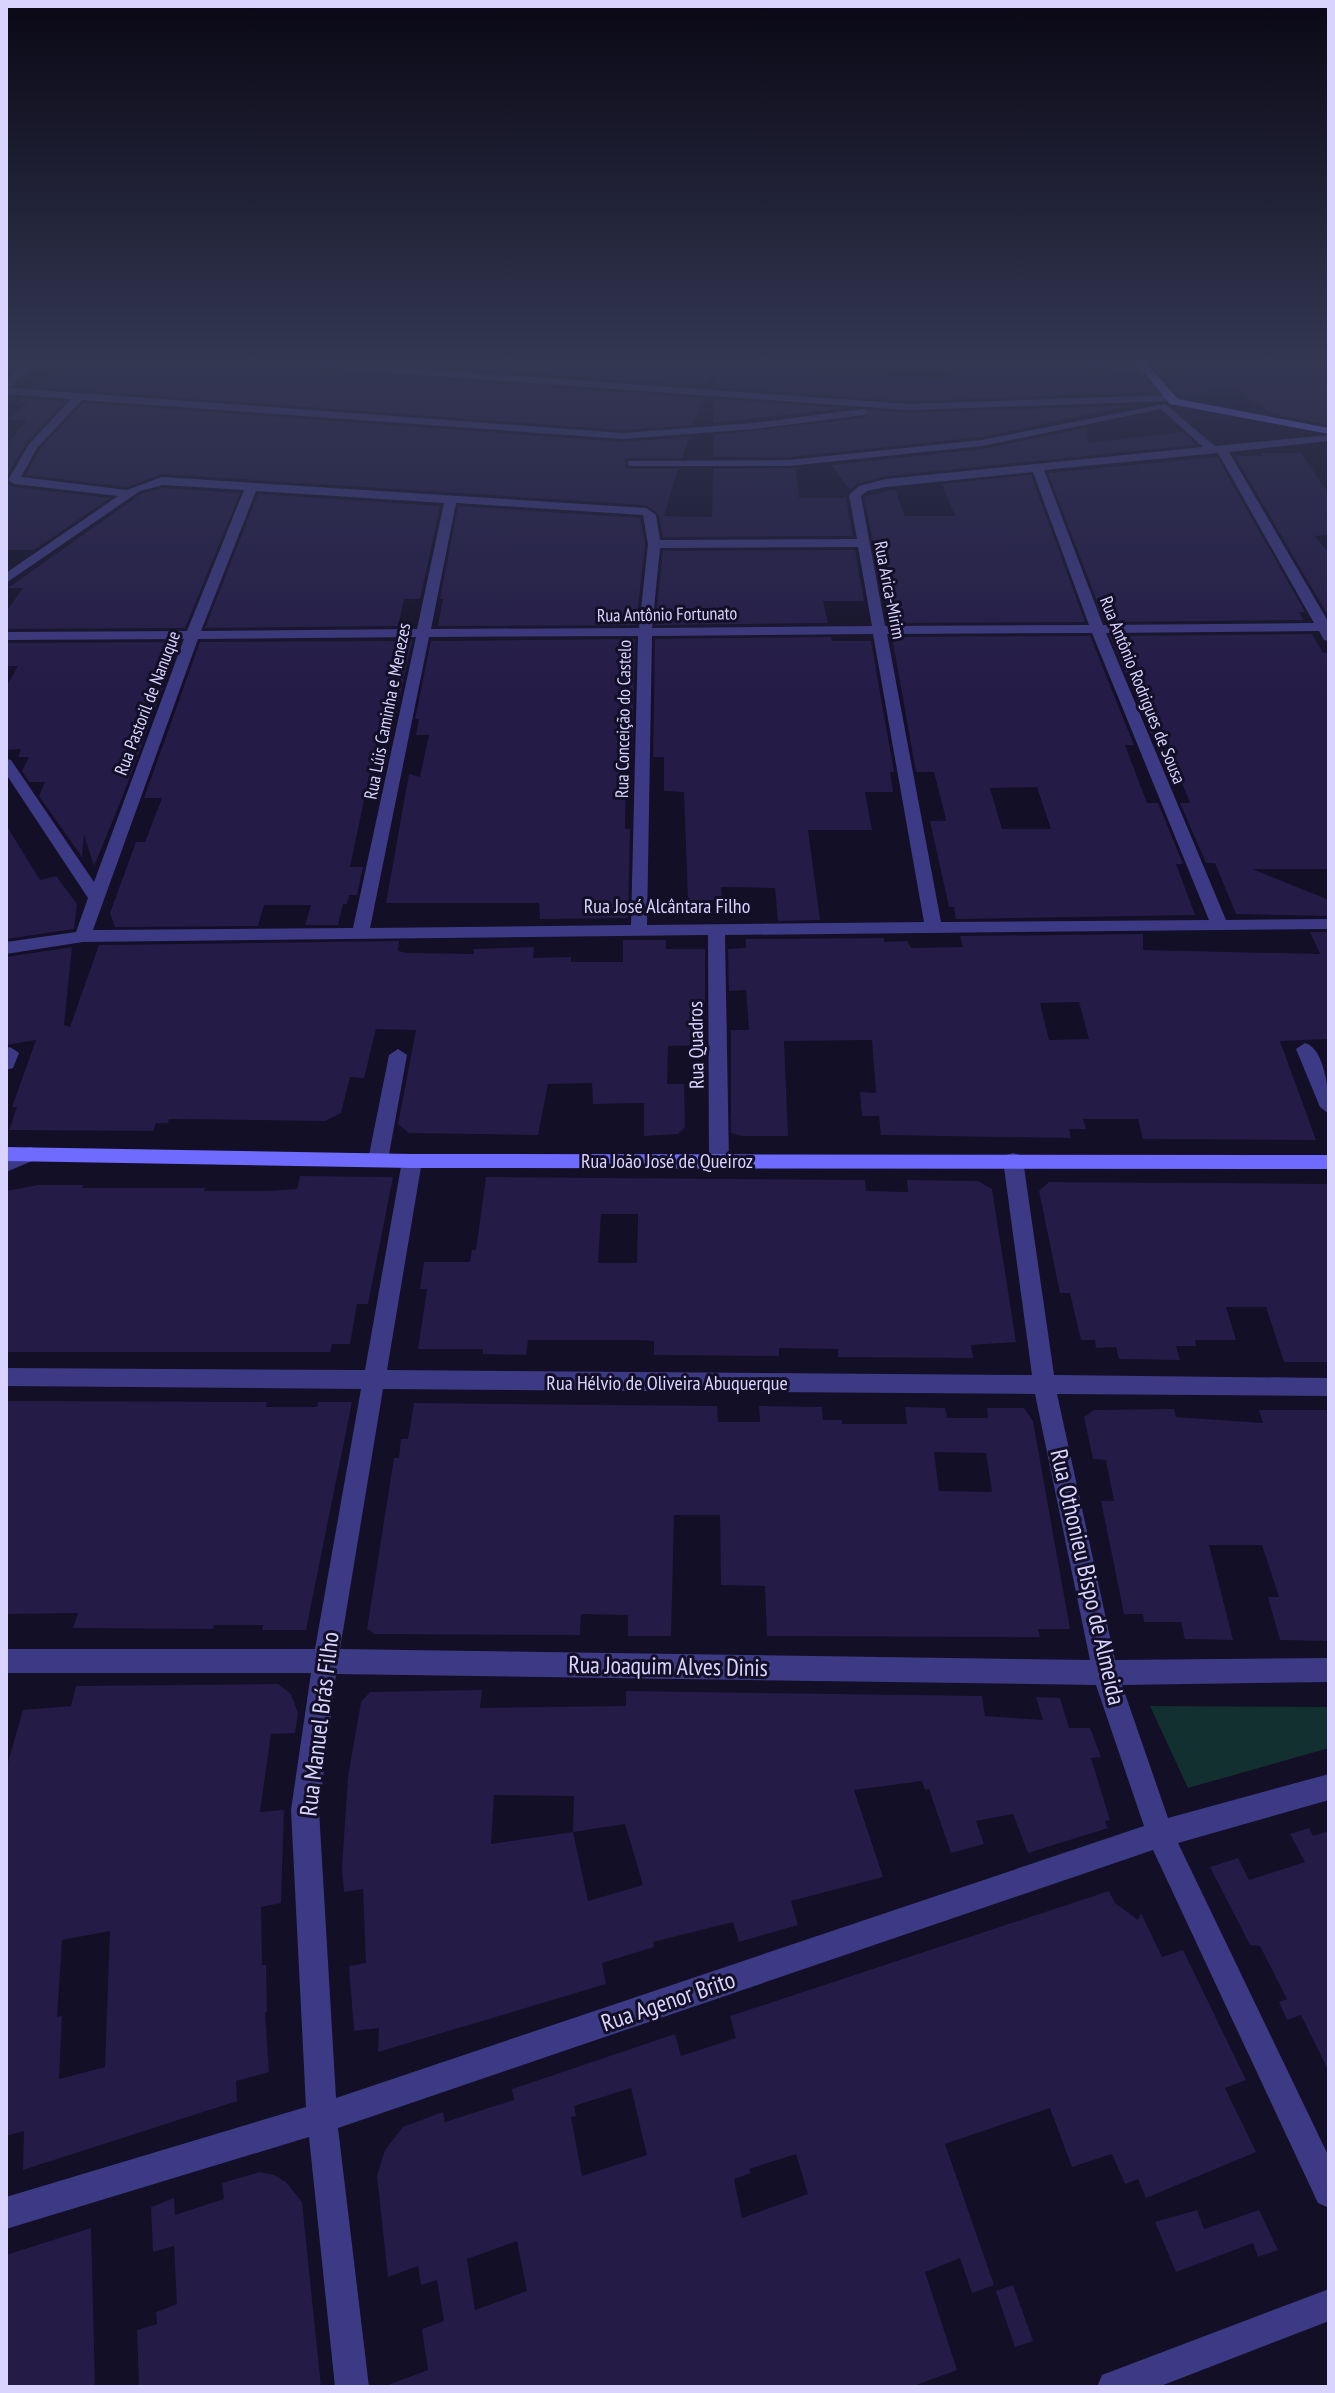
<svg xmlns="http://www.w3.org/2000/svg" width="1335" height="2393" font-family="'PT Sans Narrow',sans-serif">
<rect width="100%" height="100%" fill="#130f26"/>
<polygon fill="#12302f" points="1150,1706 1329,1707 1329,1748 1188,1788"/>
<g fill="#241b47" fill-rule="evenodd">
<polygon points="66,359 202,359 240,365 702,398 693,425 623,430 35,387"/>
<polygon points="323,359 624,359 714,363 706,386"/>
<polygon points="953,359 991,359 1143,375 1157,392 908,401 714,387 715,363 956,381 947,363 955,362"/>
<polygon points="1173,359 1310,359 1329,367 1329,425 1274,414 1232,388 1178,395 1160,374 1178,376 1166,365 1178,362"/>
<polygon points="22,398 65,402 27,442 6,477 6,445 27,420 8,420 27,403 18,402"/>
<polygon points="714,399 845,408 714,423"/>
<polygon points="83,403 623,442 689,437 682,458 628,458 625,461 626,467 631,469 678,469 664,516 712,517 713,469 796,468 799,498 846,498 853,536 663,537 659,515 646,505 162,474 127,487 26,475 39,450"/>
<polygon points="1127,406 982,437 789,457 713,457 714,435 864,418 871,410 908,413"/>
<polygon points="1086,428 1088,443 1182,432 1196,445 886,476 858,483 850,490 831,465 983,449"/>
<polygon points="1261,453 1301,453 1329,494 1329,535 1315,536 1329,553 1329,612 1326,612 1235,456 1263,456"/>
<polygon points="1217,457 1305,612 1299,612 1303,620 1105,622 1048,473"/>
<polygon points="1031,475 1085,622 890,623 864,497 895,489 905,516 955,516 942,484"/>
<polygon points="6,482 14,487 110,498 34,550 6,550"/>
<polygon points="163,488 240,493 185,628 6,629 6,612 23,588 8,588 141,494"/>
<polygon points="258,494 440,506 420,599 404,599 398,626 205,628"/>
<polygon points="458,506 640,518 645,544 636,625 438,626 443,599 440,599"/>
<polygon points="855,550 864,601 823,601 828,623 655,625 663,551"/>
<polygon points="1312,634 1323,653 1329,653 1329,869 1252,869 1329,900 1329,916 1236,914 1215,863 1206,863 1180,803 1190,803 1167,745 1156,745 1110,636"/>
<path d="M1090,636L1134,745H1125L1147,803H1158L1183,864H1176L1195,915L956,919L954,907H949L930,821H946L945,815L934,772H916L892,637ZM1037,787L1051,829H1002L990,788Z"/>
<polygon points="831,637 832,641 871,641 894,772 890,772 893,792 865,792 872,830 808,830 820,920 778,921 775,888 721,887 722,900 688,900 684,792 664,791 664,757 653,757 655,639"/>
<polygon points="635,639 632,757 626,757 625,829 630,829 628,918 540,919 539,903 386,903 409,774 420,777 429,735 416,735 419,719 415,719 431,641"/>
<polygon points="412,641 395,719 381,720 350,867 363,867 357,895 349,895 347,904 343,904 338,925 305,925 311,905 264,905 258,926 115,927 110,913 136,842 145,842 162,798 144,798 200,642"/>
<polygon points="180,642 122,798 94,866 84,835 82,857 39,796 45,782 29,782 22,771 29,757 18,757 21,749 6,750 6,687 18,666 6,666 6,643"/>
<polygon points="6,825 40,880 56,876 77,904 74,929 6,939"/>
<path d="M1310,932H1329V1039L1280,1041L1316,1140L1143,1139L1138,1119H1083L1086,1129H1069L1071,1138L881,1135L879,1116H862L860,1092L876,1093L872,1040L784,1041L788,1136H742L731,1133V1030H749L746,990L729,991L728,949L746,948V939L884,938V942L907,941L911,948L963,947L960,936L1143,934V950L1320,954ZM1079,1002L1089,1039L1049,1040L1040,1003Z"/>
<polygon points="623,940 666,940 666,949 705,949 705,1045 668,1046 667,1084 684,1084 685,1127 678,1134 644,1136 644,1103 593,1104 592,1083 548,1084 538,1135 409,1133 398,1124 416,1030 376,1029 364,1078 350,1077 341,1113 325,1121 169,1119 168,1123 156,1123 153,1131 9,1130 17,1107 12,1107 36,1040 6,1045 6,957 72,947 64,1025 70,1027 99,945 399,941 398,951 408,953 474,954 474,949 534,947 533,958 571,957 571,962 623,962"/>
<polygon points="300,1176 393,1177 368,1304 357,1304 350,1344 332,1344 330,1352 6,1352 6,1191 38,1185 83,1185 82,1188 205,1188 204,1191 267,1191 297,1189"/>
<path d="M486,1177L865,1180L866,1191L908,1192L907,1180L978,1181L992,1189L1016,1342L971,1345L973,1358L838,1357V1349L779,1348V1356L654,1355V1341L635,1340H528L526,1355L483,1354V1349H418L427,1289H420L424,1262H470L472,1250H476ZM601,1214H638L637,1263H598Z"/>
<polygon points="1049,1182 1329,1184 1329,1362 1284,1362 1266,1307 1226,1307 1236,1340 1195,1340 1196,1346 1176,1346 1180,1360 1119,1359 1116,1347 1096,1348 1095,1340 1081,1340 1070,1293 1060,1293 1039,1191"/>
<polygon points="6,1401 267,1402 266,1407 317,1407 318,1402 352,1402 306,1630 262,1630 263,1625 214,1625 213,1629 73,1628 78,1613 6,1614"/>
<path d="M414,1403L717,1406L718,1422H760L759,1406L822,1407L823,1420H842V1424H907L905,1407L945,1408L947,1418H988L987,1408H1024L1033,1421L1070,1629H1038L1040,1637L767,1636L765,1586L721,1585L720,1515H674L671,1636H628V1615L581,1614L580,1635L375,1634L367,1629L394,1458H399L401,1439H408ZM934,1452L986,1453L992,1492L939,1491Z"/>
<polygon points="1174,1409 1176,1417 1263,1423 1259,1410 1329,1410 1329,1641 1280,1640 1268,1597 1279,1597 1262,1545 1209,1545 1233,1640 1185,1639 1181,1622 1144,1622 1143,1614 1124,1614 1101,1501 1114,1501 1106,1460 1093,1459 1084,1417 1094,1410"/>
<path d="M278,1684L291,1694L298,1713L295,1733L271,1734L260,1812L284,1810L281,1903L261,1907L262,1965H266L267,2012L265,2013L269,2072L236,2081L237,2101L23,2170L24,2131L6,2136V1769L23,1710L71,1706L76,1686ZM110,1931L105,2067L59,2079L62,2016L57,2017L62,1940Z"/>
<path d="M482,1690L480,1708L626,1706V1691L982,1696L985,1716L1043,1720L1036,1697L1060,1698L1069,1728H1090L1101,1757L1091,1758L1110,1820L1105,1821L1108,1828L1028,1853L1013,1814L976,1821L984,1844L951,1853L929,1789L925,1790L922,1781L854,1790L883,1877L791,1901L798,1925L739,1942L733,1922L653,1942L654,1947L602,1963L606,1984L378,2052L379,2028L354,2031L349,1966L366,1963L363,1889L344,1892L342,1867L348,1777L361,1702L370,1692ZM494,1795L574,1796L573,1832L625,1824L643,1885L588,1901L573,1832L491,1844Z"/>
<polygon points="1309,1828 1313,1836 1329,1831 1329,2072 1301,2015 1287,2020 1279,2002 1287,1999 1260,1946 1250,1945 1210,1867 1238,1858 1249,1880 1305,1862 1290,1834"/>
<path d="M1109,1891L1115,1903L1138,1920L1141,1913L1162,1957L1183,1950L1246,2080L1225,2088L1256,2152L1146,2198L1138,2179L1125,2184L1112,2154L1072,2167L1050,2108L945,2144L994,2285L972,2293L960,2258L925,2272L957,2370L911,2387H388V2385L428,2370L422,2329L444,2321L437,2280L421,2285L418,2266L388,2277L377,2176L385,2150L403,2127L443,2112L445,2122L514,2100L512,2089L675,2034L681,2056L736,2038L730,2016ZM631,2088L647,2155L582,2176L571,2117L576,2116L574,2106ZM796,2154L808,2194L742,2218L734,2179L751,2173L749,2169ZM517,2241L527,2291L475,2310L467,2259Z"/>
<polygon points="260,2172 274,2175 286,2182 302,2202 321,2387 139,2387 137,2330 157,2324 156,2312 177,2304 174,2246 153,2252 151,2207 174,2198 175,2215 224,2199 222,2183"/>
<polygon points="1197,2210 1204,2229 1259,2210 1278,2250 1258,2257 1253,2243 1176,2272 1155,2222"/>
<polygon points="91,2228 95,2387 6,2387 6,2255"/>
<polygon points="1013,2285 1033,2341 1015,2347 996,2291"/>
</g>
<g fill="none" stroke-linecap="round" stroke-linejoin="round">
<g fill="#3d3a85" fill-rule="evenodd">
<path d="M28,359H39L11,388L623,433L754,423L864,409L869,412L864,415L754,429L623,439L82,400L37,448L21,477L127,490L162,477L646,508L656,515L660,540L857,539L849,495L859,486L886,479L1203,447L1161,409L982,446L789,466H632L628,465V461L789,460L982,440L1165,404L1215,446L1329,435V441L1229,452L1329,623V641L1324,640L1319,631L1106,633L1226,920L1329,919V929L725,935L729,1162L726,1167H712L709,1162L708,935L83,942L6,954V942L76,932L88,898L6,774V759L11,760L94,882L184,639L6,640V632L187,631L244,490L163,485L140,491L6,583V573L118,496L14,484L8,480L29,444L71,399L6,394V381ZM1218,453L1314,623L1103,625L1044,470ZM1033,472L1089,625L885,626L861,496L867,491L886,487ZM256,491L444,503L417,629L201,631ZM456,503L643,515L648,544L639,628L431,629ZM858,547L872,626L652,628L660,548ZM1092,633L1209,920L941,922L887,634ZM873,634L924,922L647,925L652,636ZM638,636L631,925L370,928L429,637ZM416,637L353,928L93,930L198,639Z"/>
<polygon points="235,359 282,359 908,404 1171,395 1176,398 1171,401 908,410 240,362"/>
<polygon points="1026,359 1064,359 1150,367 1155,370 1150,373 1031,362"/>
<path d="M1305,1043C1326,1049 1329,1096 1329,1114L1320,1107L1296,1049Z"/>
<polygon points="10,1047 19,1053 13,1068 6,1070 6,1048"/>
<polygon points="398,1049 407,1055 388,1160 385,1165 371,1165 368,1160 389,1055"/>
<polygon points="30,1147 37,1149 40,1154 37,1159 6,1172 6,1157"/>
<path d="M1013,1153L1020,1155L1023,1160L1054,1375L1329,1378V1396L1057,1394L1115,1660L1329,1658V1682L1122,1685L1168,1818L1329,1774V1800L1178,1843L1329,2157V2208L1318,2203L1153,1850L338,2128L369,2387H335L309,2137L6,2229V2197L306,2107L291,1810L311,1673H6V1649H315L361,1389L6,1386V1368L365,1370L402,1161L405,1156H419L422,1161L387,1370L1032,1375L1003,1160L1006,1155ZM383,1389L1035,1394L1090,1660L340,1649ZM336,1674L1096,1685L1144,1826L336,2098L319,1810Z"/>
<polygon points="1329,2289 1329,2321 1158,2387 1097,2387 1102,2375"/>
</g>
<g fill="#6f6bff" fill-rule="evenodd">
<polygon points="1133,359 1143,359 1178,399 1329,428 1329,434 1170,404"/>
<polygon points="6,1147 412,1154 1329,1155 1329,1169 412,1168 6,1161"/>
</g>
</g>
<linearGradient id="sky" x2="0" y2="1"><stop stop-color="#0a0815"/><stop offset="0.52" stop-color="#333752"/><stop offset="1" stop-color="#333752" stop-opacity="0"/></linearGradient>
<rect width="1335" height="694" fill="url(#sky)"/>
<g text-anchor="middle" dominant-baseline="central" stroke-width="6" stroke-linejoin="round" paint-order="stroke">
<g font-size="18" fill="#d9d4ff" stroke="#130f26">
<text transform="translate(890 590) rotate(79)">Rua Arica-Mirim</text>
<text transform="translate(667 614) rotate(-1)">Rua Antônio Fortunato</text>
<text transform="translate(1143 690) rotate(68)">Rua Antônio Rodrigues de Sousa</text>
<text transform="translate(147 703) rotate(-69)">Rua Pastoril de Nanuque</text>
<text transform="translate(387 711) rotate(-79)">Rua Lúis Caminha e Menezes</text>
<text transform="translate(623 719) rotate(-89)">Rua Conceição do Castelo</text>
</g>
<g font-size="20" fill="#d9d4ff" stroke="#130f26">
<text x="667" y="906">Rua José Alcântara Filho</text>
<text transform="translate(696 1045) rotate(-91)">Rua Quadros</text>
<text x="667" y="1161">Rua João José de Queiroz</text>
<text x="667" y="1383">Rua Hélvio de Oliveira Abuquerque</text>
</g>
<g font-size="24" fill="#d9d4ff" stroke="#130f26">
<text transform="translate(1088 1577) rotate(77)">Rua Othonieu Bispo de Almeida</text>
<text transform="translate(668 1666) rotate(1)">Rua Joaquim Alves Dinis</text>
<text transform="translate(319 1724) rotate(-83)">Rua Manuel Brás Filho</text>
<text transform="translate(668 2001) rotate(-19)">Rua Agenor Brito</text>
</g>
</g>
<rect width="1335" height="2393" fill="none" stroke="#d9d4ff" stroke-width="16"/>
</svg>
